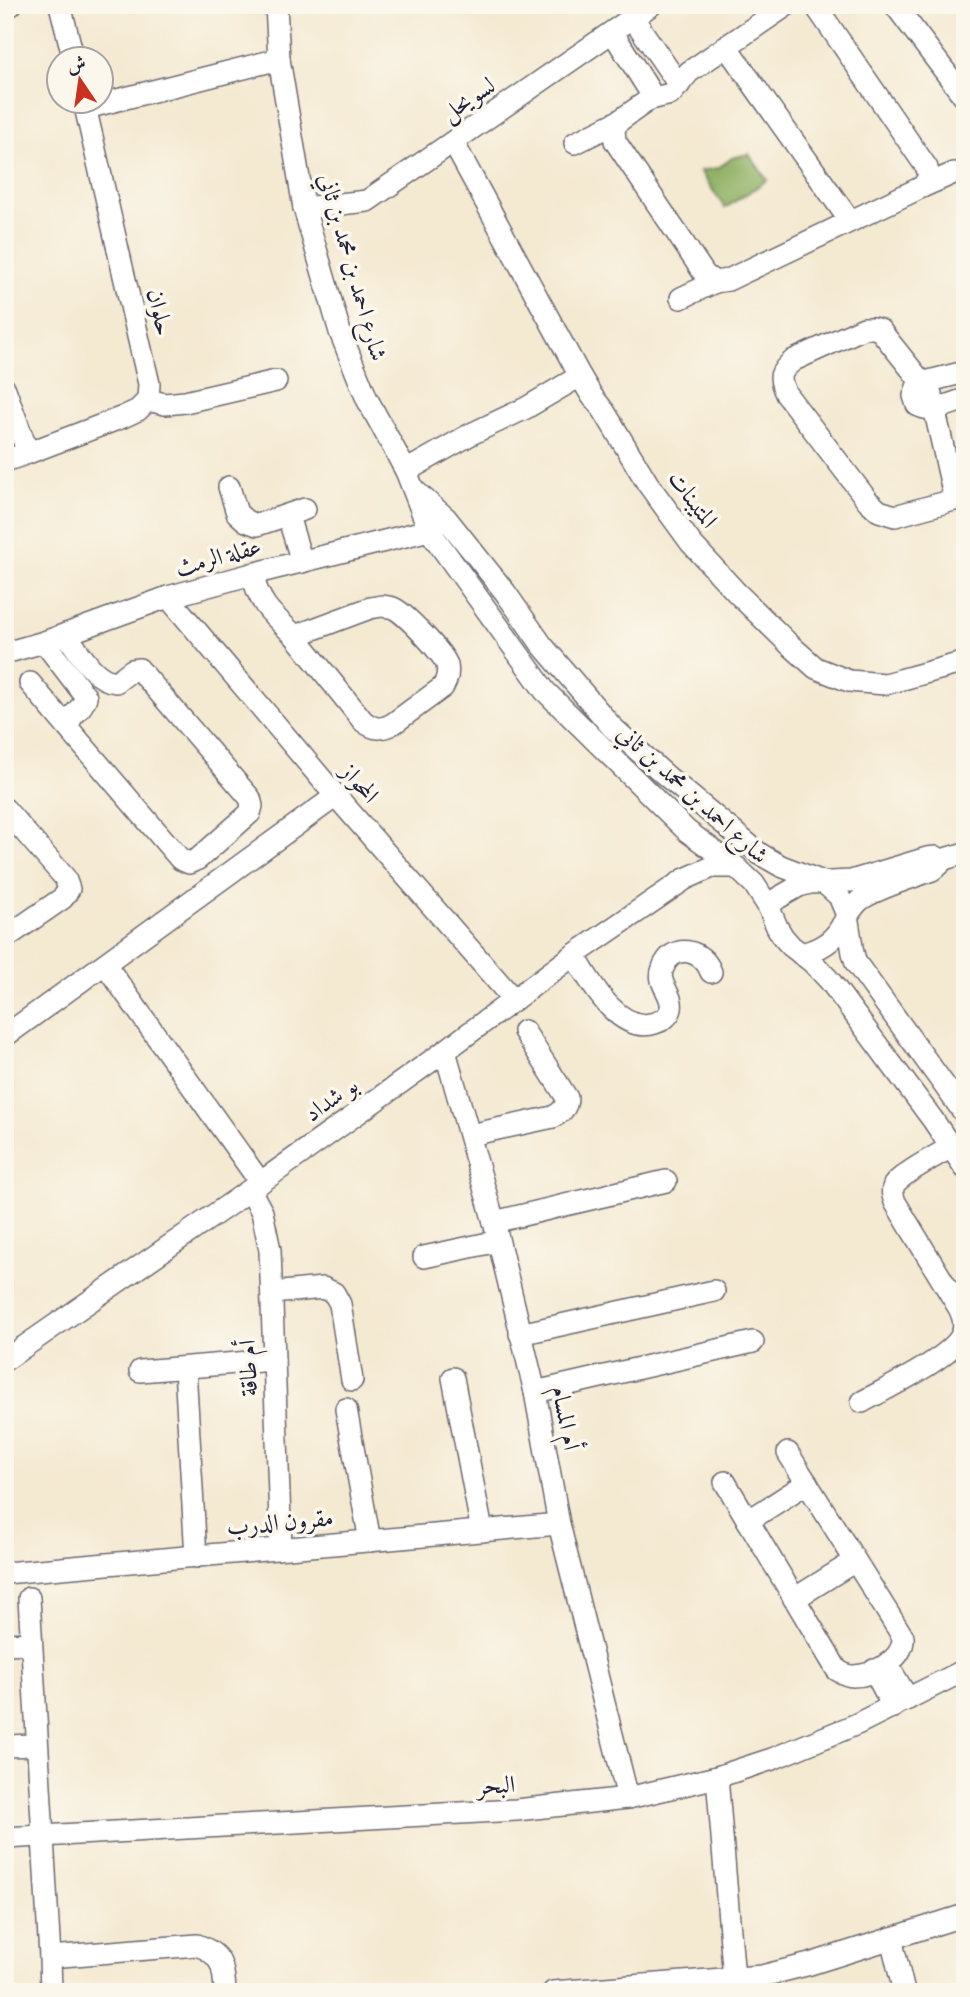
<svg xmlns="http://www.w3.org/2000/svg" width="970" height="1997" font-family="'IM FELL Great Primer',Amiri,serif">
<rect width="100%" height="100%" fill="#fbf7ec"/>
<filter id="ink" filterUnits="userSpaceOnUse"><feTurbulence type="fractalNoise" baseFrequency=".0143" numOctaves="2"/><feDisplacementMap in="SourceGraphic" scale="14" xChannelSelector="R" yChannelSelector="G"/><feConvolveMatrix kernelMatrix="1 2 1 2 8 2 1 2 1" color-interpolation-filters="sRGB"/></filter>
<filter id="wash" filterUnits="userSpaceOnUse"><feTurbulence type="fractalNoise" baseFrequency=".00686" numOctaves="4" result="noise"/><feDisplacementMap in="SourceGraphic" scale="28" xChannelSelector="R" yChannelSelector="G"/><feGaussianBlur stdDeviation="1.57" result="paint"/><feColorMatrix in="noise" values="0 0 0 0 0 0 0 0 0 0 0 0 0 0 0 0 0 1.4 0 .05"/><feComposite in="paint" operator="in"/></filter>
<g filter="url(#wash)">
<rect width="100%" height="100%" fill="#f4e9d1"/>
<polygon fill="#91b266" stroke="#5a6a50" stroke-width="2" points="749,154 767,180 725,208 700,171 718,168 732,158"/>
</g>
<g filter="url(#ink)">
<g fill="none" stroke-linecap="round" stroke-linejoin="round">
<defs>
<g id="minor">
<polyline points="60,5 74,60"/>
<polyline points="276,5 279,59 304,208 340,332 367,399 406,471 429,530 545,691 687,831 736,867 754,884 768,906 777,927 783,937 791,946 812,962 830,981 933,1120 965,1168"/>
<polyline points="787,5 689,72 671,94 650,99 619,121 614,129 615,141 705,275 715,282 728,280 922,187 929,178 927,168 815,5"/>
<polyline points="895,5 965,98"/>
<polyline points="5,9 11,5"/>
<polyline points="633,18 679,85"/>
<polyline points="613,33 654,98"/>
<polyline points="726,46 850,221"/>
<polyline points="86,108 279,59"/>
<polyline points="453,142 580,376"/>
<polyline points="575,143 619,121"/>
<polyline points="922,187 954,173"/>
<polyline points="304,208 367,201 651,5"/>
<polyline points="681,298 715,282"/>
<path d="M965,372L921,383L917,387L914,396L917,405C931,414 950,404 965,399"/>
<polyline points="5,389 28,453 123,417 138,410 148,400 149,384 146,371 84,102"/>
<polyline points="148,400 165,404 185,402 276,381"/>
<polyline points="5,461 28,453"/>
<polyline points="406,471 471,434 526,408 580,376 592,396 604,411 648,484 691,543 736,592 789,644 816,668 849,681 885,684 965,662"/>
<polyline points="229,487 237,513 246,521 257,525 305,509"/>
<polyline points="415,491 446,518 505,592 542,645 612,727 664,774 760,854 781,866 823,882 839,896 847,915 853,953 856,963 965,1114"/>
<path d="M955,500L931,394L880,330L873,328H864L794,360C779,372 778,377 786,394L868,501L879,511L895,516L965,497"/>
<polyline points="288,516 302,562"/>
<path d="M252,574C260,606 272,614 295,636"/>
<polyline points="168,597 336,796 514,1000"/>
<path d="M382,606C386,607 390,607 393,608C404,612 444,654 447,665C449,674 447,680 443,687L394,723C382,730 374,730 363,721L295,636L370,608Z"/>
<path d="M44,642L86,697C81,713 70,712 68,728L180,859L189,863L198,859L250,813L252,806L250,798L139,669L132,670L116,682C93,680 79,651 66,634"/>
<polyline points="5,653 44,642 168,597 252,574 429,530 438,523"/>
<polyline points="30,683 68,728"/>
<polyline points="5,809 65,878 69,889 63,898 5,938"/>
<polyline points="768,906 778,898 799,886 810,883 851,881 927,858 936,857 941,860 965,853"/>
<path d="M801,954C818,950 833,942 841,927C847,917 851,908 860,900C876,888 912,878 932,870L939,865"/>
<path d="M574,955C590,981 618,1035 655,1023C662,1021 669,1016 671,1009C674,994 656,984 663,968C672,942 703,949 711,972"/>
<polyline points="105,964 260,1182"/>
<polyline points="5,1036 336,796"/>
<polyline points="445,1051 494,1222 535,1392 559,1524 628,1798"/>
<path d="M470,1135L553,1117C561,1113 567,1107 567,1098L524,1031"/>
<polyline points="250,1190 262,1212 270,1250 281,1548"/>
<polyline points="494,1222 666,1181"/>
<polyline points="424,1257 498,1241"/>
<polyline points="272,1293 323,1288 334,1293 340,1304 352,1380"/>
<polyline points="520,1334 714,1291"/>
<polyline points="5,1360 250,1190 445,1051 574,955 685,879 712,867 736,867"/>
<polyline points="185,1368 196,1557"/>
<polyline points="140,1371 274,1360"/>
<polyline points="453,1378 482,1531"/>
<polyline points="535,1392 753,1342"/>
<path d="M862,1402C885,1389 953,1357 962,1334C966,1325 963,1316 959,1308L895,1202C893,1196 891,1191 894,1185C901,1174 938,1155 951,1147"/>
<polyline points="346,1409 370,1541"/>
<path d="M725,1482L837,1670C842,1673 848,1676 853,1676C873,1676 905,1659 903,1637L788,1453"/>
<polyline points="748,1521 807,1483"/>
<polyline points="5,1573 559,1524"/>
<polyline points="29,1598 50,1957"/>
<polyline points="794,1599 855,1561"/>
<polyline points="5,1644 31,1643"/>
<polyline points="887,1664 908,1699"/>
<polyline points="874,1670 893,1707"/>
<polyline points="5,1746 37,1745"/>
<polyline points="717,1777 734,1979"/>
<polyline points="5,1838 516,1810 628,1798 717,1777 772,1759 857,1724 965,1670"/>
<polyline points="891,1938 904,1992"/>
<path d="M51,1992L50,1957L197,1945C222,1954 224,1967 225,1992"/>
<polyline points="553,1992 762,1976 810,1964 965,1915"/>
</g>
</defs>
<use href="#minor" stroke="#6c6870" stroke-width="24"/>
<use href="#minor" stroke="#fff" stroke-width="21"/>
</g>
</g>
<g text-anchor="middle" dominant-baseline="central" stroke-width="7" stroke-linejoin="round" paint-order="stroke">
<g font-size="24" fill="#22223b" stroke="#fbf7ec">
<text transform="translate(468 99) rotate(-34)">لسويحل</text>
<text transform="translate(353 267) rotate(74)">شارع احمد بن محمد بن ثاني</text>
<text transform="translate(160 312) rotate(77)">حلوان</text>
<text transform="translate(693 499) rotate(53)">المتيبنات</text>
<text transform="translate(218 557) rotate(-15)">عقلة الرمث</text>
<text transform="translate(360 783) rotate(49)">المحواز</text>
<text transform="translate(693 794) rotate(42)">شارع احمد بن محمد بن ثاني</text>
<text transform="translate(331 1099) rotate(-35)">بو شداد</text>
<text transform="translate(248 1368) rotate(-92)">أم طاقة</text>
<text transform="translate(566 1418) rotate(79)">أم المسام</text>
<text transform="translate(280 1522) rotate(-5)">مقرون الدرب</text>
<text transform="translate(496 1785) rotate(-3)">البحر</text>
</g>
</g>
<rect width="970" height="1997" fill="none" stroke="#fbf7ec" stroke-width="28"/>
<g transform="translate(80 80) rotate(347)"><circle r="33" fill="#fbf7ec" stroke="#a4a2a5" stroke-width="2"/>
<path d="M0-5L12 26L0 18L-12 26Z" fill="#c8321e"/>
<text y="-10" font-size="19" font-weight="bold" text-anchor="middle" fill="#22223b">ش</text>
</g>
</svg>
